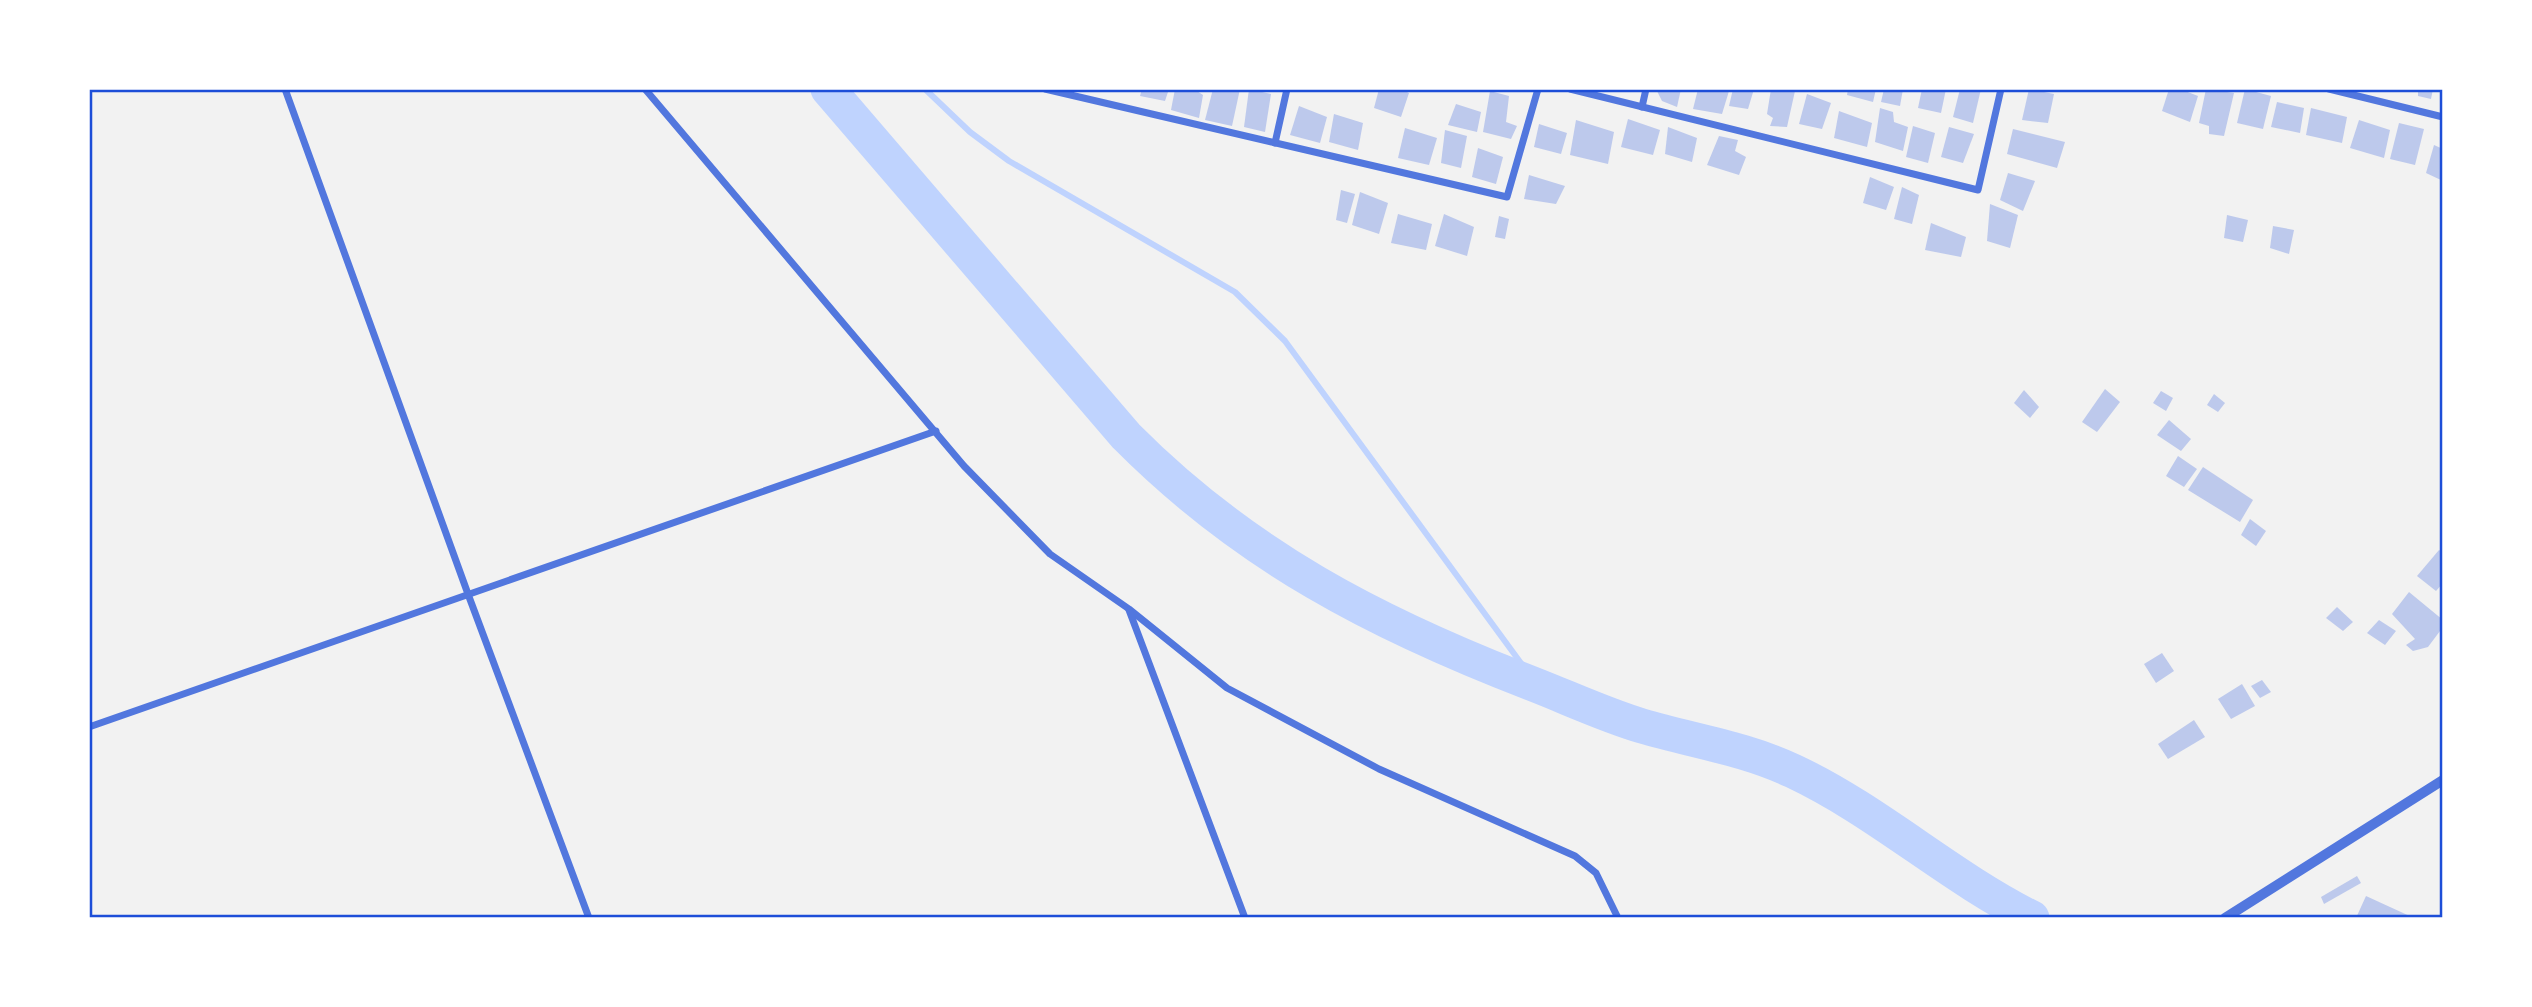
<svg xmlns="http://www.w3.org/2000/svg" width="2532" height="1007" font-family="'Fira Sans',sans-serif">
<rect width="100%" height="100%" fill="#f2f2f2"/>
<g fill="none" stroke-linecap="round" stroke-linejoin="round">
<polyline stroke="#bfd3fe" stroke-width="6" points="925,89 970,132 1009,161 1235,292 1285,341 1537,685"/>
<path stroke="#bfd3fe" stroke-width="35" d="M828,89L1126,436C1245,556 1377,624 1533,684C1569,698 1605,715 1642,726C1693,741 1744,748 1793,771C1878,811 1948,876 2032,918"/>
</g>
<g fill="#bdc9ec">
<polygon points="1142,89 1169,89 1165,101 1140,96"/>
<polygon points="1175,89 1194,89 1203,95 1199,118 1171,110"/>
<polygon points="1213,89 1240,89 1232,126 1205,120"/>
<polygon points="1249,89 1271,94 1265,132 1244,127"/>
<polygon points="1379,89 1401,89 1409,93 1401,117 1374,108"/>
<polygon points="1656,89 1681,89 1677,107 1662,101"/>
<polygon points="1698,89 1729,91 1722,114 1693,109"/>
<polygon points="1733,89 1754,89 1748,109 1729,106"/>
<polygon points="1771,89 1795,91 1787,127 1770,126 1773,118 1767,114"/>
<polygon points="1848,89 1876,89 1873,102 1847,95"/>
<polygon points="1884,89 1903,89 1900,106 1881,102"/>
<polygon points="1922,89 1946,89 1941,113 1918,108"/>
<polygon points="1960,89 1981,89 1973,123 1953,117"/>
<polygon points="2029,89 2054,94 2048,123 2022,120"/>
<polygon points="2169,89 2180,89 2198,96 2190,122 2162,111"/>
<polygon points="2206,89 2234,93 2224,136 2209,134 2209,126 2199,123"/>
<polygon points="2245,89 2271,96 2263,129 2237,123"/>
<polygon points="2418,89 2433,89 2431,99 2418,96"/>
<polygon points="1490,91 1509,96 1506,122 1517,126 1511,139 1483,132"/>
<polygon points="1807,94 1831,103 1822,129 1799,124"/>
<polygon points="2277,102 2304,108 2300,133 2271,127"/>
<polygon points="1456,104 1481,112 1477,132 1448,125"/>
<polygon points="1299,106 1327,117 1320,143 1290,135"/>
<polygon points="1880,108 1893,112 1894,122 1908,127 1903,151 1875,142"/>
<polygon points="2311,108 2347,117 2342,143 2306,135"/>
<polygon points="1839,111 1872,123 1867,147 1834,138"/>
<polygon points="1334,114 1363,123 1358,150 1329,142"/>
<polygon points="1628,119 1660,130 1653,155 1621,147"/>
<polygon points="1576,120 1614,132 1608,164 1570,155"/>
<polygon points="2359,120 2390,130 2384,158 2350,148"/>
<polygon points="2399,123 2424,129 2415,165 2390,159"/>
<polygon points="1539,124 1567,133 1561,154 1534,147"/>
<polygon points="1913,126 1935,133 1928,163 1906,157"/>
<polygon points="1668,127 1697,138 1692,162 1665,154"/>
<polygon points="1949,127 1974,134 1963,163 1941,157"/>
<polygon points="1405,128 1437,138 1429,165 1398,158"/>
<polygon points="2013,129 2065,142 2057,168 2007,154"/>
<polygon points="1445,130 1467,136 1461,168 1441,163"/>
<polygon points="1719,136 1738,140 1735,151 1746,157 1739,175 1707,165"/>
<polygon points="2434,145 2443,149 2443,181 2426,173"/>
<polygon points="1478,148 1503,157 1496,184 1472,177"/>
<polygon points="2008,173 2035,181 2023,211 2000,200"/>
<polygon points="1529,175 1565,186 1556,204 1524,199"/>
<polygon points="1870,177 1894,187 1886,210 1863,203"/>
<polygon points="1902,187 1919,195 1912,224 1894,219"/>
<polygon points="1341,190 1355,194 1347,223 1336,220"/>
<polygon points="1360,192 1388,203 1379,234 1352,225"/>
<polygon points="1990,204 2018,215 2010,248 1987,241"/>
<polygon points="1398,214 1432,224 1426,250 1391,243"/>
<polygon points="1444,214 1474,227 1467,256 1435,246"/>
<polygon points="2227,215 2248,220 2243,242 2224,238"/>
<polygon points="1499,216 1509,219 1505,239 1495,237"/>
<polygon points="1931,223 1966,237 1961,257 1925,250"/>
<polygon points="2273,226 2294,230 2289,254 2270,248"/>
<polygon points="2105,389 2120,402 2097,432 2082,422"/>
<polygon points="2024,390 2039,407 2030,418 2014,403"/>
<polygon points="2161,391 2173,398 2166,411 2153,403"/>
<polygon points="2214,394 2225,403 2218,412 2207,405"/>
<polygon points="2169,420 2191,439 2181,451 2157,435"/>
<polygon points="2178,456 2197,469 2184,487 2166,476"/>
<polygon points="2203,467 2253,500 2240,522 2188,490"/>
<polygon points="2250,519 2266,531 2256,546 2241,535"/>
<polygon points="2439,550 2443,553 2443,583 2436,591 2417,576"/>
<polygon points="2409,592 2443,620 2443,627 2428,647 2413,651 2406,645 2415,639 2392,614"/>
<polygon points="2337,607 2353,622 2343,631 2326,618"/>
<polygon points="2379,620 2396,631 2385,645 2367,633"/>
<polygon points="2162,653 2174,671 2156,683 2144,664"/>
<polygon points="2262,680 2271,692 2260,698 2251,686"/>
<polygon points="2242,684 2255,706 2231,719 2218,699"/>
<polygon points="2194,720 2205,737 2168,759 2158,744"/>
<polygon points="2357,876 2361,883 2324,904 2321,897"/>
<polygon points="2366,896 2414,918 2356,918"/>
</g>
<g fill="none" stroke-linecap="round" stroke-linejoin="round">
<g stroke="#5277de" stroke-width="7">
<polyline points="285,89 468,594 589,918"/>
<polyline points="645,89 964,466 1050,554 1129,609 1227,688 1379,769 1575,856 1596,873 1618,918"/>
<polyline points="1045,89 1507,197 1538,89"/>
<polyline points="1570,89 1978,190 2001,89"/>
<polyline points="2329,89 2443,117"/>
<polyline points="1642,107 1646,89"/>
<polyline points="1275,143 1287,89"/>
<polyline points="1129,610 1245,918"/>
<polyline points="89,727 936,431"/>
</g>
<polyline stroke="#5277de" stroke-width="10" points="2225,918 2443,780"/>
</g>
<rect width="2532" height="1007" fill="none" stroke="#ffffff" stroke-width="182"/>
<rect x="91" y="91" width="2350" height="825" fill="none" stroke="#1d4ed8" stroke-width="2.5"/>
</svg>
